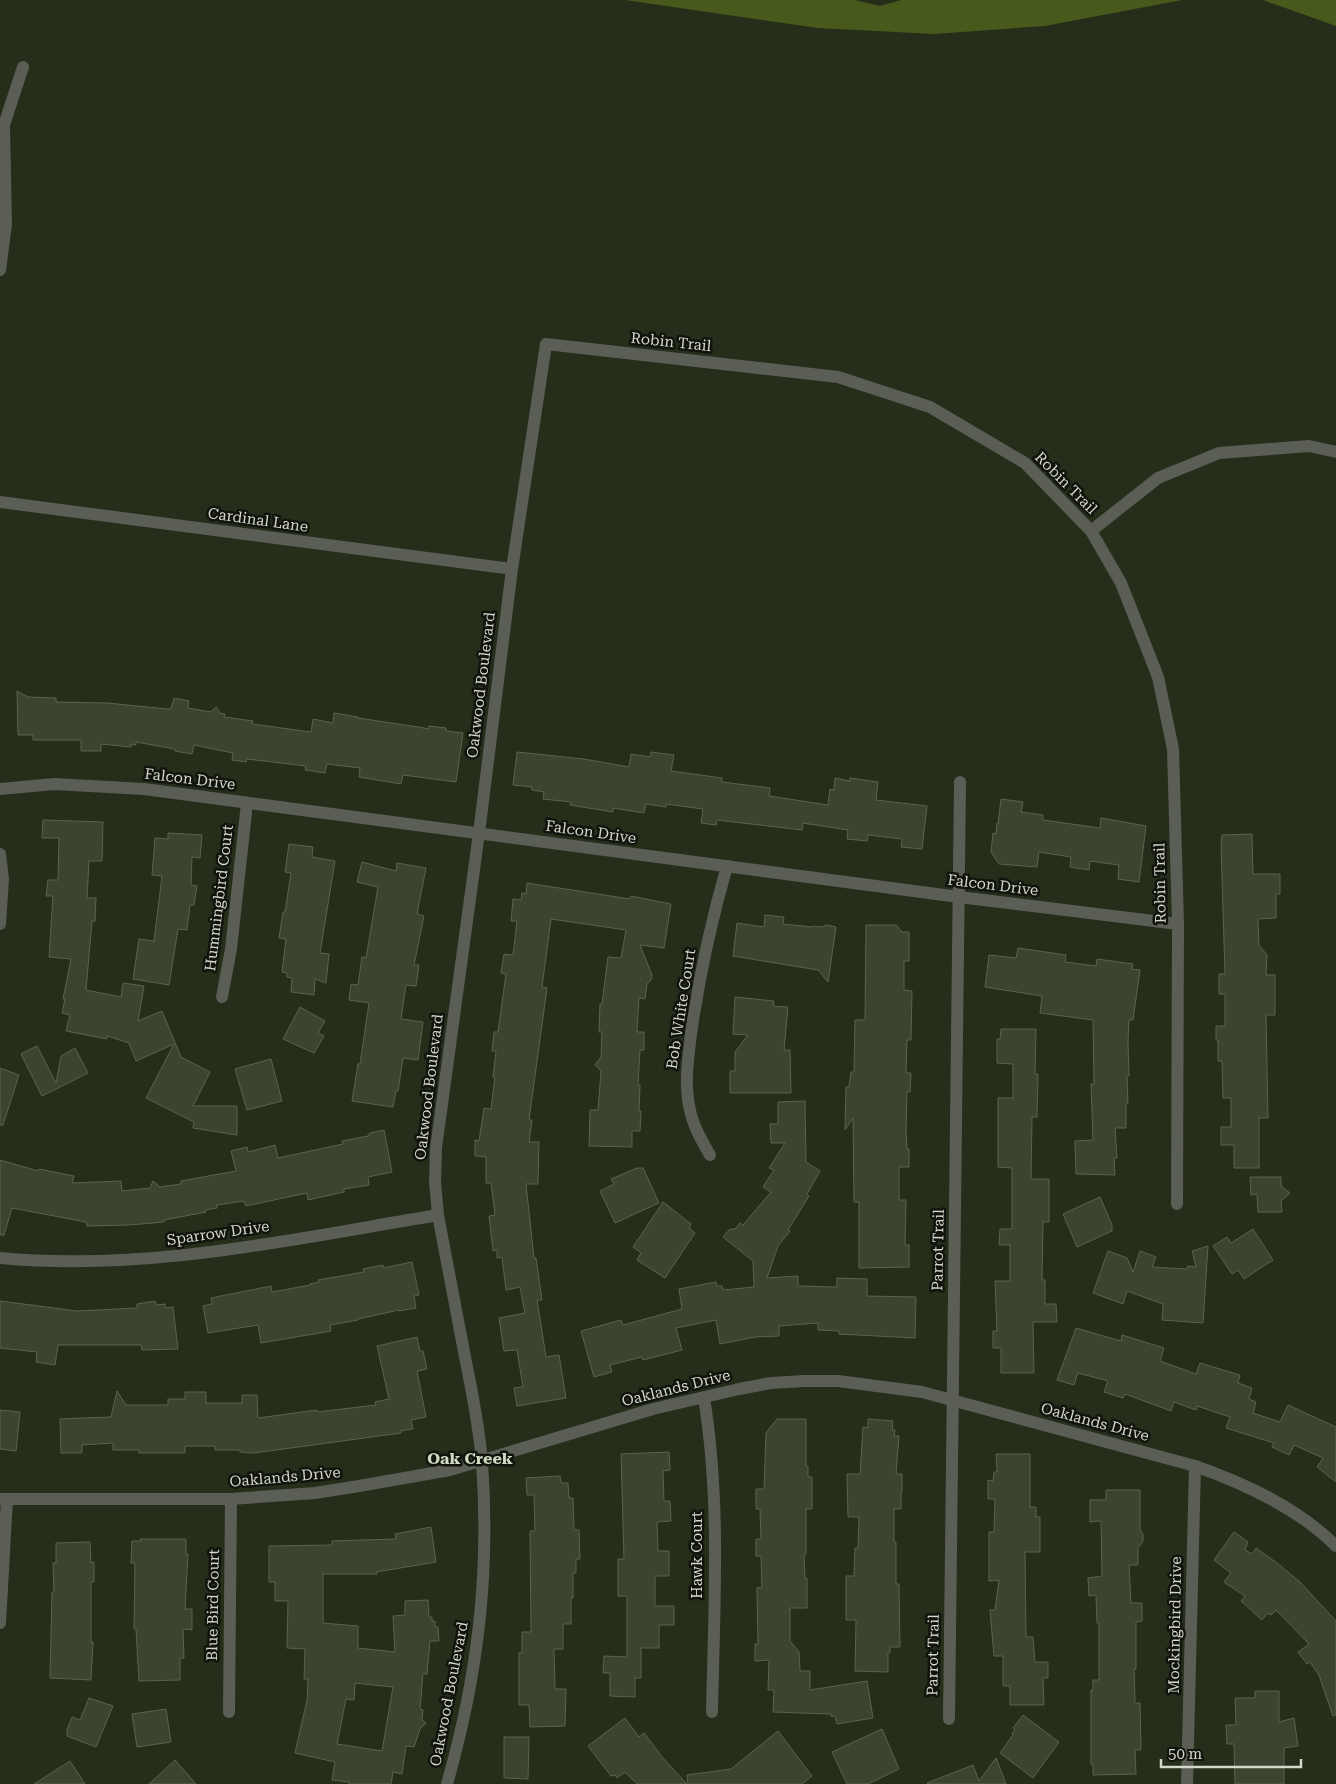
<svg xmlns="http://www.w3.org/2000/svg" width="1336" height="1784" font-family="'Roboto Serif',serif">
<rect width="100%" height="100%" fill="#262d1a"/>
<g fill="#475a1b">
<polygon points="625,0 855,0 880,6 901,0 1182,0 1045,26 934,34 818,28"/>
<polygon points="1263,0 1336,0 1336,26"/>
</g>
<g fill="#3c4330" stroke="#5b634e" fill-rule="evenodd">
<polygon points="17,691 28,697 56,698 56,702 107,703 168,709 171,709 174,698 189,701 188,708 211,712 216,707 220,713 225,714 224,717 253,721 252,724 311,732 313,719 333,723 334,713 358,717 358,718 418,727 429,729 429,726 446,728 446,731 463,733 456,782 403,775 401,784 359,777 360,768 327,764 325,773 305,770 306,766 247,759 246,762 232,760 233,753 194,745 192,754 175,751 175,749 136,742 136,745 131,744 131,747 101,744 101,751 81,751 81,740 33,740 33,735 18,735"/>
<polygon points="517,752 584,759 629,767 631,754 650,757 651,752 674,755 671,771 722,778 722,782 770,788 769,796 828,805 830,789 834,790 835,778 850,781 850,778 878,782 876,800 927,806 922,849 901,847 902,839 868,835 867,841 847,839 848,830 803,823 802,830 717,820 716,825 701,823 703,809 666,804 666,807 646,804 644,813 613,808 613,812 570,805 571,802 543,799 544,792 532,790 532,787 513,785"/>
<polygon points="1001,799 1023,802 1021,812 1043,815 1043,820 1100,828 1101,818 1146,826 1139,882 1118,879 1119,865 1090,861 1089,870 1070,867 1071,857 1039,852 1037,867 999,864 991,852 993,833 996,834 997,823 998,824"/>
<polygon points="43,820 103,822 102,861 89,861 87,898 96,898 95,921 92,921 86,990 121,997 123,983 144,986 138,1021 162,1011 181,1057 210,1072 193,1106 237,1106 237,1135 193,1128 194,1122 146,1098 174,1044 136,1061 129,1043 107,1036 107,1039 66,1031 70,1015 62,1013 65,999 63,999 71,959 49,957 53,896 46,896 48,880 58,880 59,838 42,838"/>
<polygon points="168,833 202,835 200,858 192,857 191,885 197,886 194,905 190,905 187,930 178,929 169,985 133,979 139,939 154,941 162,876 152,875 155,838 168,839"/>
<polygon points="1252,834 1253,874 1280,874 1280,894 1276,894 1276,918 1258,919 1259,945 1267,955 1266,975 1275,975 1275,1015 1266,1015 1268,1118 1259,1118 1259,1168 1234,1168 1234,1145 1221,1145 1221,1127 1231,1127 1231,1098 1223,1098 1222,1061 1218,1061 1218,1040 1216,1040 1216,1026 1225,1026 1225,994 1219,994 1219,974 1225,974 1221,845 1222,835"/>
<polygon points="289,844 313,847 312,857 335,861 320,953 329,954 326,983 315,979 314,995 291,992 292,978 287,977 287,973 282,972 286,939 279,938 283,912 285,912 291,873 285,872"/>
<polygon points="362,862 396,871 397,863 426,868 417,914 424,916 414,965 419,965 416,986 406,985 401,1019 423,1022 418,1060 403,1058 398,1091 396,1091 393,1107 352,1101 358,1064 360,1064 369,1003 349,1000 351,984 358,985 362,957 366,958 378,887 357,882"/>
<polygon points="527,883 630,899 631,896 671,904 664,948 640,945 652,975 651,980 647,984 645,999 639,998 637,1032 644,1032 644,1050 640,1050 638,1085 640,1085 639,1111 641,1111 640,1131 632,1131 632,1147 589,1146 590,1110 598,1110 601,1071 595,1065 601,1057 602,1032 599,1032 600,1004 602,1004 608,957 621,958 626,930 551,919 542,987 547,988 529,1120 532,1120 529,1142 539,1142 538,1184 526,1184 534,1258 536,1258 542,1300 537,1300 546,1357 559,1355 566,1398 517,1406 514,1388 523,1387 517,1350 504,1351 499,1318 525,1313 520,1287 506,1290 502,1257 497,1258 497,1250 493,1251 489,1216 495,1215 491,1183 486,1183 486,1157 475,1156 475,1140 479,1141 484,1108 491,1109 495,1077 493,1077 496,1051 492,1051 494,1032 498,1032 506,974 501,973 504,954 513,955 517,921 511,921 513,899 521,900 522,893 526,894"/>
<polygon points="765,915 784,917 783,924 812,927 813,926 822,927 826,925 836,927 828,982 818,970 733,956 737,923 764,927"/>
<polygon points="866,925 896,925 902,932 909,932 909,961 904,961 904,990 912,991 911,1040 907,1040 906,1073 911,1073 910,1092 907,1092 906,1133 907,1149 909,1149 909,1167 899,1167 899,1200 906,1200 905,1245 909,1245 909,1267 859,1268 859,1202 854,1202 853,1118 845,1130 846,1087 849,1087 851,1072 854,1072 855,1020 865,1020"/>
<polygon points="1018,948 1066,955 1065,962 1096,966 1097,959 1133,964 1132,969 1140,970 1133,1020 1129,1020 1128,1042 1129,1076 1127,1076 1128,1103 1126,1104 1126,1128 1115,1128 1117,1158 1114,1158 1115,1175 1076,1174 1075,1141 1093,1140 1091,1084 1094,1084 1093,1020 1040,1013 1042,996 985,987 989,955 1016,958"/>
<polygon points="735,997 774,1001 773,1006 788,1007 784,1050 790,1050 791,1093 730,1093 730,1071 735,1071 735,1052 748,1035 733,1034"/>
<polygon points="300,1007 325,1021 318,1033 324,1036 314,1053 283,1039"/>
<polygon points="1001,1029 1036,1029 1035,1074 1038,1074 1037,1117 1032,1117 1031,1179 1049,1179 1049,1222 1043,1222 1042,1280 1045,1280 1045,1304 1056,1304 1057,1322 1033,1322 1034,1373 1001,1373 1001,1348 993,1348 993,1331 997,1331 995,1281 1010,1281 1010,1245 999,1245 1000,1229 1012,1229 1012,1168 998,1167 998,1098 1013,1098 1013,1064 997,1063 997,1039 1000,1039"/>
<polygon points="37,1046 56,1083 61,1056 75,1048 88,1073 42,1096 21,1054"/>
<polygon points="271,1059 282,1101 247,1110 235,1069"/>
<polygon points="0,1068 19,1075 3,1125 0,1125"/>
<polygon points="805,1101 806,1162 820,1171 807,1194 809,1196 788,1230 790,1231 778,1246 767,1278 798,1276 798,1286 837,1287 837,1278 867,1279 867,1296 916,1297 915,1338 839,1334 839,1331 818,1330 818,1323 779,1326 779,1336 755,1337 720,1344 716,1320 676,1328 682,1350 643,1360 642,1357 610,1365 612,1372 594,1377 581,1331 621,1320 623,1325 682,1309 679,1289 716,1282 717,1286 722,1286 723,1290 754,1287 753,1261 723,1237 730,1229 735,1229 740,1223 743,1225 771,1192 763,1187 774,1170 769,1168 785,1143 771,1143 770,1124 778,1124 778,1102"/>
<polygon points="384,1130 392,1172 368,1177 369,1185 344,1189 344,1192 308,1200 307,1193 246,1206 244,1201 217,1205 217,1208 205,1210 206,1212 164,1220 164,1222 129,1225 87,1226 86,1222 12,1208 4,1235 0,1235 0,1160 38,1171 39,1169 74,1176 72,1183 121,1181 122,1191 150,1188 153,1181 160,1187 181,1184 181,1181 236,1171 231,1151 247,1147 248,1152 275,1145 278,1158 343,1144 342,1141 368,1136 370,1133"/>
<polygon points="637,1168 643,1168 659,1203 615,1223 600,1191 614,1184 611,1179"/>
<polygon points="1250,1177 1281,1177 1281,1186 1290,1193 1281,1201 1282,1212 1258,1212 1257,1194 1251,1195"/>
<polygon points="1100,1197 1112,1225 1112,1231 1077,1247 1063,1214"/>
<polygon points="663,1202 691,1224 689,1228 695,1233 665,1278 637,1260 641,1253 633,1247"/>
<polygon points="1253,1229 1273,1260 1244,1279 1238,1270 1232,1274 1213,1246 1227,1237 1231,1243"/>
<polygon points="1208,1246 1203,1323 1162,1320 1163,1304 1127,1291 1123,1304 1093,1293 1108,1251 1127,1258 1133,1272 1140,1251 1156,1257 1152,1267 1187,1269 1188,1266 1196,1267 1192,1251"/>
<polygon points="412,1262 419,1295 414,1296 416,1308 399,1311 399,1310 358,1319 358,1320 330,1325 331,1331 261,1343 258,1325 208,1333 203,1306 212,1304 211,1298 271,1286 272,1292 310,1285 310,1284 319,1282 318,1280 364,1272 363,1269 383,1265 383,1268"/>
<polygon points="0,1301 77,1311 137,1308 137,1304 155,1301 156,1305 165,1304 165,1308 173,1307 178,1349 142,1350 141,1345 58,1345 55,1365 36,1362 37,1352 0,1348"/>
<polygon points="1076,1328 1121,1341 1122,1335 1164,1348 1160,1361 1196,1374 1200,1363 1240,1375 1238,1383 1252,1388 1249,1399 1256,1402 1253,1413 1280,1422 1288,1405 1336,1427 1336,1482 1317,1467 1323,1458 1294,1445 1289,1455 1272,1447 1274,1443 1226,1428 1230,1417 1197,1406 1196,1410 1174,1402 1171,1411 1125,1394 1123,1398 1104,1392 1108,1381 1078,1373 1074,1385 1057,1380"/>
<polygon points="417,1337 420,1351 423,1351 427,1369 417,1371 426,1417 411,1420 413,1429 400,1431 401,1433 254,1453 240,1452 240,1450 215,1450 215,1446 185,1446 185,1453 139,1453 139,1450 113,1450 113,1443 82,1445 82,1453 61,1453 60,1419 111,1417 117,1391 126,1405 168,1405 168,1399 185,1399 185,1392 206,1392 206,1403 242,1403 242,1395 257,1395 258,1418 317,1410 317,1412 376,1405 375,1402 389,1399 377,1346"/>
<polygon points="0,1410 20,1412 16,1451 0,1449"/>
<polygon points="777,1419 806,1419 806,1466 808,1466 808,1477 812,1477 812,1509 806,1509 806,1554 804,1556 805,1578 807,1578 807,1608 790,1608 790,1641 799,1652 800,1671 810,1671 810,1690 867,1681 873,1718 837,1724 835,1716 831,1716 831,1714 773,1712 774,1690 768,1690 769,1660 755,1661 755,1644 758,1644 757,1588 762,1587 761,1556 756,1556 756,1539 761,1539 760,1509 756,1509 756,1489 764,1489 766,1433"/>
<polygon points="868,1419 893,1421 892,1430 895,1430 894,1436 899,1436 896,1474 902,1474 902,1492 901,1492 901,1509 894,1509 894,1542 896,1542 896,1584 899,1584 900,1647 890,1647 890,1653 888,1653 888,1672 855,1671 856,1620 846,1620 846,1576 854,1576 855,1548 858,1548 859,1517 848,1517 847,1474 860,1474 863,1427 868,1428"/>
<polygon points="669,1452 670,1470 663,1471 664,1501 670,1501 671,1521 657,1522 658,1551 669,1551 669,1576 655,1576 655,1606 674,1606 674,1625 659,1625 659,1648 641,1648 641,1678 635,1678 635,1697 610,1696 610,1673 603,1673 604,1656 627,1657 627,1596 618,1596 618,1559 624,1559 621,1454"/>
<polygon points="996,1454 1030,1454 1030,1507 1036,1507 1036,1517 1040,1517 1040,1552 1025,1552 1026,1637 1033,1637 1035,1662 1048,1662 1048,1678 1043,1678 1044,1705 1010,1705 1010,1686 1003,1686 1003,1656 994,1656 990,1610 995,1610 999,1580 989,1581 989,1532 994,1532 995,1499 988,1499 988,1480 993,1481 994,1472 997,1472"/>
<polygon points="560,1476 561,1483 568,1483 569,1498 573,1498 574,1530 579,1530 580,1559 576,1559 576,1573 573,1573 573,1598 571,1598 571,1624 563,1624 563,1649 554,1649 555,1689 566,1689 565,1726 530,1727 529,1705 519,1705 519,1653 522,1653 522,1632 531,1632 530,1531 535,1531 534,1495 527,1495 526,1478"/>
<polygon points="1106,1490 1140,1490 1140,1530 1143,1534 1143,1541 1138,1548 1138,1565 1129,1565 1131,1603 1142,1603 1142,1621 1136,1622 1136,1669 1134,1669 1135,1703 1140,1703 1141,1750 1135,1750 1136,1774 1093,1775 1093,1764 1091,1764 1091,1690 1093,1690 1093,1680 1099,1680 1099,1623 1097,1623 1096,1595 1089,1596 1088,1578 1102,1576 1101,1521 1090,1522 1090,1500 1106,1500"/>
<path d="M431,1527L436,1562L376,1572L377,1574H323V1623L358,1626V1648L395,1652L393,1616L405,1615V1601L428,1600L429,1617H432V1621H435V1627H438L439,1641H430L427,1674H423L420,1709L423,1710L422,1720L426,1723L420,1729L414,1747L406,1746L402,1774L393,1772L391,1784H349V1782L332,1780L335,1762L295,1753L307,1700L308,1679H304L305,1649L287,1648L288,1601H275V1582H269V1546L332,1545V1541L396,1539L395,1534ZM355,1683L393,1687L382,1751L337,1744L346,1699L354,1700Z"/>
<polygon points="1234,1532 1248,1542 1245,1550 1252,1554 1256,1548 1277,1563 1300,1582 1336,1621 1336,1715 1333,1716 1319,1675 1310,1662 1307,1664 1298,1652 1309,1644 1276,1610 1271,1615 1268,1613 1262,1620 1241,1601 1245,1596 1224,1582 1231,1573 1214,1560"/>
<polygon points="140,1539 186,1539 186,1554 188,1554 185,1609 192,1609 192,1630 183,1629 184,1658 180,1658 180,1680 139,1681 136,1629 134,1629 135,1563 131,1563 132,1541 141,1541"/>
<polygon points="90,1542 91,1563 94,1562 94,1582 91,1582 91,1642 93,1642 91,1680 50,1678 52,1592 54,1592 53,1563 56,1563 56,1543"/>
<polygon points="1255,1691 1279,1691 1279,1722 1294,1718 1298,1746 1284,1748 1284,1784 1235,1784 1234,1744 1227,1744 1226,1725 1236,1725 1235,1698 1255,1698"/>
<polygon points="89,1698 113,1706 96,1747 67,1736 67,1730 72,1717 80,1720"/>
<polygon points="166,1709 171,1742 137,1747 132,1714"/>
<polygon points="1023,1715 1059,1742 1033,1778 1000,1753 1013,1735 1012,1734 1015,1729 1013,1728"/>
<polygon points="625,1718 639,1737 644,1733 663,1758 687,1784 637,1784 625,1772 617,1778 615,1775 611,1776 588,1746"/>
<polygon points="882,1729 899,1769 868,1784 847,1784 832,1752"/>
<polygon points="778,1731 812,1776 802,1784 688,1784 687,1775 731,1769"/>
<polygon points="504,1737 529,1737 528,1779 504,1778"/>
<polygon points="996,1758 1006,1784 928,1784 927,1783 973,1765 979,1781"/>
<polygon points="175,1760 196,1784 149,1784"/>
<polygon points="70,1761 85,1784 34,1784"/>
</g>
<g fill="none" stroke-linecap="round" stroke-linejoin="round">
<g stroke="#5b5e55" stroke-width="12">
<polyline points="0,270 6,224 4,125 23,67"/>
<polyline points="0,502 512,569"/>
<polyline points="1091,531 1158,478 1219,453 1309,446 1336,452"/>
<polyline points="0,789 54,784 144,789 959,897 1178,924"/>
<polyline points="0,854 3,879 0,924"/>
<polyline points="222,997 231,949 247,803"/>
<path d="M710,1155C702,1141 693,1126 690,1110C684,1085 688,1059 691,1034C699,977 711,922 727,866"/>
<path d="M0,1258C147,1272 293,1239 438,1215"/>
<path d="M704,1398C721,1501 714,1608 712,1712"/>
<path d="M0,1499H231L315,1493L359,1486L450,1470L653,1409L739,1389L771,1383L804,1381H838L922,1392L1195,1466C1246,1484 1298,1508 1336,1546"/>
<polyline points="0,1623 7,1499"/>
<polyline points="229,1712 231,1499"/>
<polyline points="949,1719 960,782"/>
<path d="M447,1784C478,1675 490,1574 482,1462C479,1426 472,1391 465,1357C456,1310 447,1262 438,1215L435,1182L436,1148L479,833L512,569L546,344L838,377L930,407L1025,463L1091,531L1121,583L1158,677L1173,749L1178,924L1177,1204"/>
<polyline points="1187,1784 1195,1466"/>
</g>
</g>
<g text-anchor="middle" dominant-baseline="central" stroke-width="5" stroke-linejoin="round" paint-order="stroke">
<g font-size="15" fill="#d4d8cc" stroke="#11140c">
<text transform="translate(671 342) rotate(6)">Robin Trail</text>
<text transform="translate(1066 483) rotate(45)">Robin Trail</text>
<text transform="translate(258 520) rotate(8)">Cardinal Lane</text>
<text transform="translate(481 685) rotate(-83)">Oakwood Boulevard</text>
<text transform="translate(190 779) rotate(7)">Falcon Drive</text>
<text transform="translate(591 832) rotate(8)">Falcon Drive</text>
<text transform="translate(1160 883) rotate(-91)">Robin Trail</text>
<text transform="translate(993 885) rotate(7)">Falcon Drive</text>
<text transform="translate(219 898) rotate(-83)">Hummingbird Court</text>
<text transform="translate(681 1009) rotate(-81)">Bob White Court</text>
<text transform="translate(429 1087) rotate(-83)">Oakwood Boulevard</text>
<text transform="translate(218 1233) rotate(-8)">Sparrow Drive</text>
<text transform="translate(938 1250) rotate(-89)">Parrot Trail</text>
<text transform="translate(676 1388) rotate(-14)">Oaklands Drive</text>
<text transform="translate(1095 1422) rotate(15)">Oaklands Drive</text>
<text transform="translate(285 1477) rotate(-5)">Oaklands Drive</text>
<text transform="translate(697 1555) rotate(-90)">Hawk Court</text>
<text transform="translate(213 1605) rotate(-89)">Blue Bird Court</text>
<text transform="translate(1175 1625) rotate(-89)">Mockingbird Drive</text>
<text transform="translate(933 1655) rotate(-89)">Parrot Trail</text>
<text transform="translate(449 1694) rotate(-79)">Oakwood Boulevard</text>
</g>
<g font-size="16" font-weight="bold" fill="#d0d9c2" stroke="#11140c">
<text x="470" y="1458">Oak Creek</text>
</g>
</g>
<path d="M1161 1759v8h140v-8" fill="none" stroke="#d4d8cc" stroke-width="2.5"/>
<text x="1168" y="1759" font-size="15" fill="#d4d8cc" stroke="#11140c" stroke-width="4" paint-order="stroke">50 m</text>
</svg>
